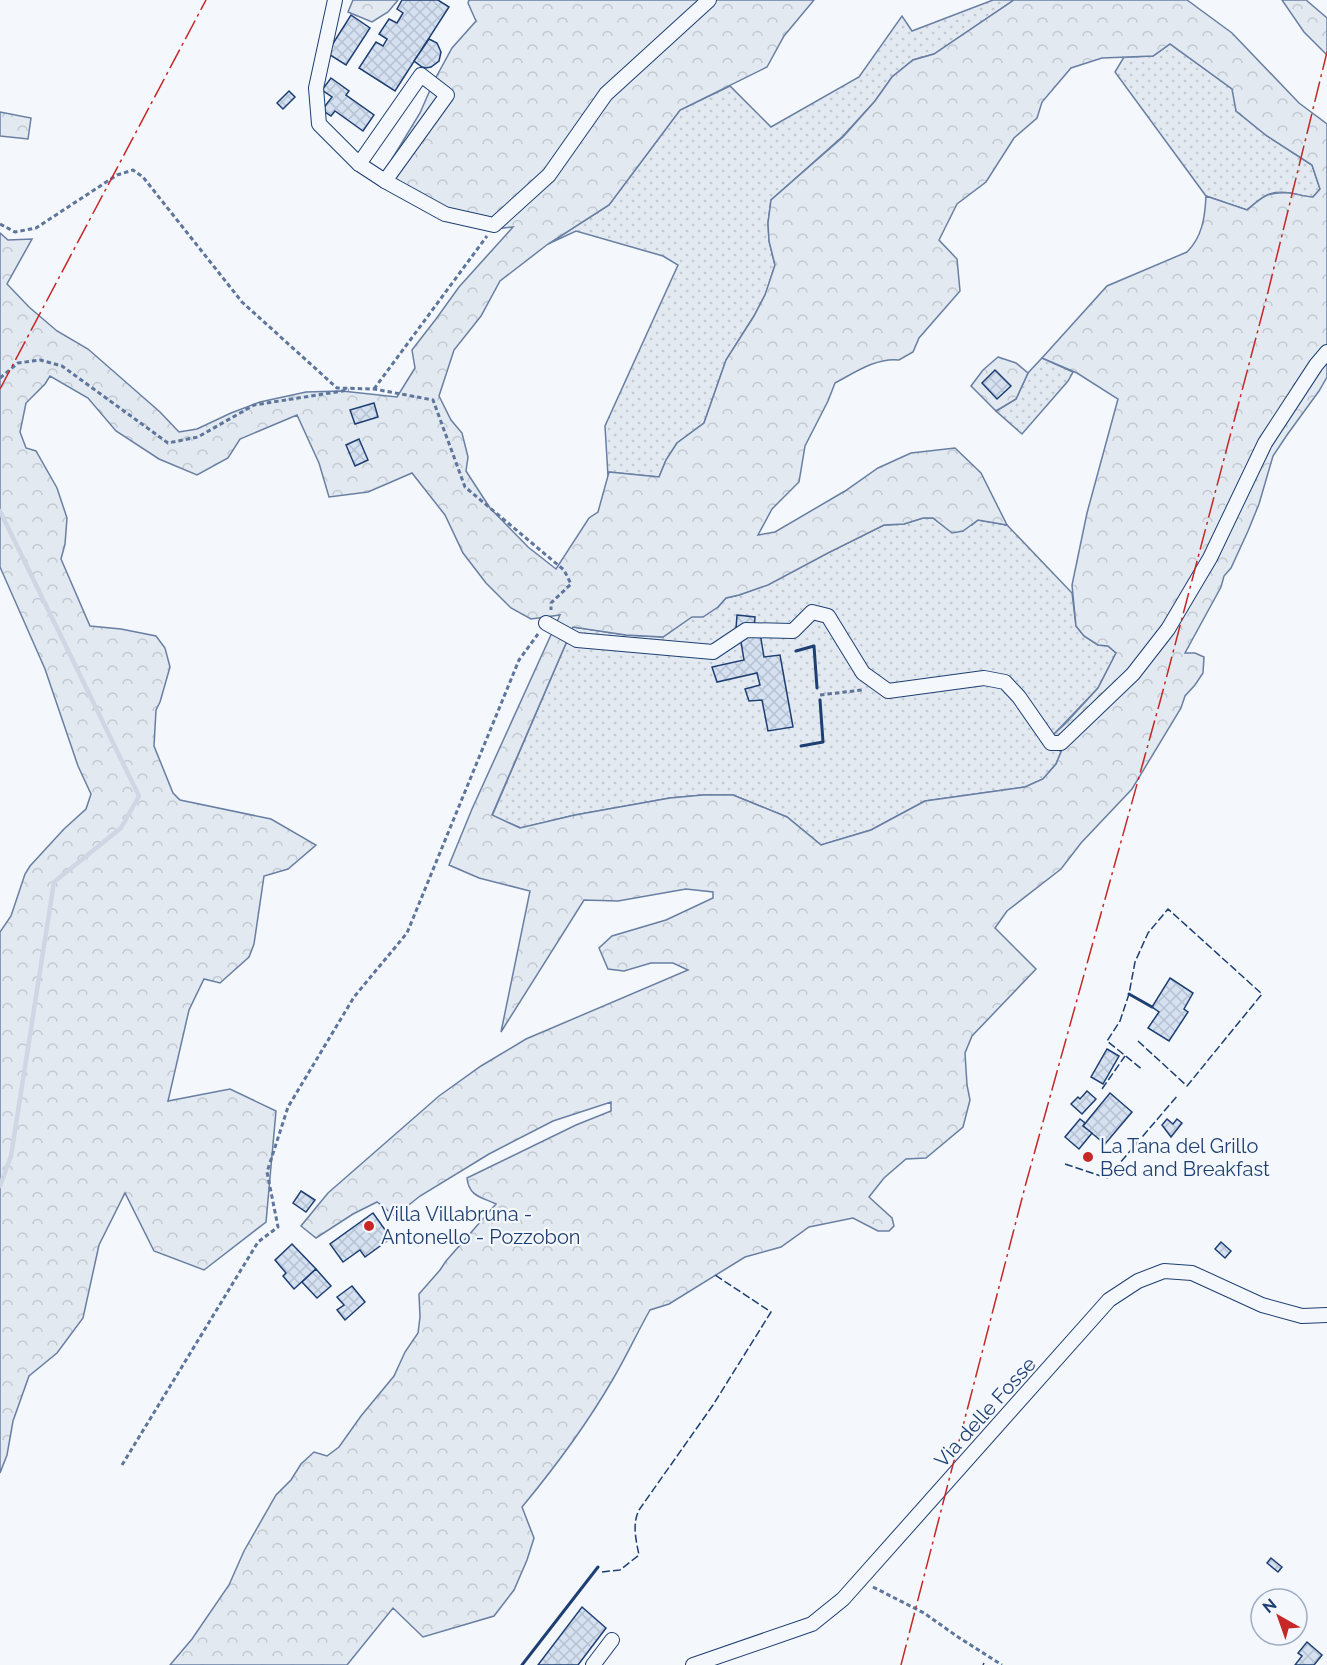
<svg xmlns="http://www.w3.org/2000/svg" width="1327" height="1665" font-family="Raleway,sans-serif">
<defs>
<pattern id="grass-dots" width="8" height="8" patternUnits="userSpaceOnUse" patternTransform="scale(1.5)"><rect width="8" height="8" fill="#e3e9f0"/><path d="M2 2h.1M6 6h.1" fill="none" stroke="#c2c9d1" stroke-width="1.8" stroke-linecap="round"/></pattern>
<pattern id="forest-crowns" width="20" height="18" patternUnits="userSpaceOnUse" patternTransform="scale(1.5)"><rect width="20" height="18" fill="#e3e9f0"/><path d="M2 6a3 3 0 1 1 6 0M12 15a3 3 0 1 1 6 0" fill="none" stroke="#c2c9d1"/></pattern>
<pattern id="building-cross-hatch" width="8" height="8" patternUnits="userSpaceOnUse" patternTransform="scale(1.5)"><rect width="8" height="8" fill="#d5e0f0"/><path d="M0 0l8 8M0 8l8-8" fill="none" stroke="#b6c1d1"/></pattern>
</defs>
<rect width="100%" height="100%" fill="#f4f7fb"/>
<g fill="url(#grass-dots)" stroke="#687fa3" stroke-width="1.5">
<polygon points="993,0 1014,0 934,54 913,60 892,77 875,101 843,136 771,200 768,223 769,241 775,265 766,293 754,316 726,360 704,423 677,443 666,460 659,477 609,472 608,476 605,426 678,265 663,256 576,231 548,244 609,205 680,110 730,86 771,127 859,77 902,16 912,31"/>
<path d="M1170,44L1235,91L1236,111L1267,136L1312,165L1320,189L1313,197C1305,197 1298,194 1290,193C1268,190 1262,197 1247,210L1206,196L1115,72L1124,57L1153,56Z"/>
<polygon points="1042,358 1073,372 1068,381 1022,434 996,411 1016,399 1028,373"/>
<polygon points="923,518 933,518 941,524 972,525 978,520 1007,525 1072,593 1076,626 1084,636 1098,645 1108,646 1116,653 1098,688 1056,732 1051,743 1061,752 1056,764 1043,779 1025,787 925,801 871,830 821,845 787,817 733,795 703,795 670,798 575,815 521,828 492,816 573,627 626,635 663,637 692,616 718,607 726,598 739,595 750,591 884,525 904,524"/>
</g>
<g fill="url(#forest-crowns)" stroke="#687fa3" stroke-width="1.5">
<polygon points="353,0 398,0 388,12 372,22 348,12"/>
<path d="M469,0H814L784,36L767,67L680,110L609,205L548,244L500,281L481,316L454,350L439,396L451,420L462,433L468,457L466,471L490,508L528,547L556,569L589,518L598,512L609,472L659,477L666,460L677,443L704,423L726,360L754,316L765,295L775,265L769,241L768,223L771,200L843,137L875,101L892,77L913,60L934,54L1014,0H1187L1232,33L1299,103L1327,124V345L1295,390L1257,452L1211,551L1173,613L1113,690L1082,722L1064,738L1051,743L1046,741L1064,725L1098,688L1116,653L1108,646L1098,645L1084,636L1076,626L1072,585L1087,513L1118,399L1077,373L1042,358L1107,286L1187,252C1202,237 1205,218 1206,196L1247,210C1262,197 1268,191 1290,193C1298,194 1305,197 1313,197L1320,189L1312,165L1267,136L1236,111L1232,89L1170,44L1153,56L1102,58L1071,68L1042,102L1037,118L1014,138L986,182L957,204L939,240L957,259L960,291L919,338L913,352L899,360C877,357 854,373 835,383L828,401L805,446L799,482L772,509L758,535L775,532L845,491L878,468L911,453L955,448L981,473L1007,525L978,520L963,531L952,533L933,518H923L904,524L884,525L828,553L768,585L739,595L726,598L718,607L703,617H692L663,637L626,635L573,627L492,815L520,828L575,815L670,798L703,795H733L787,817L821,845L871,830L925,801L1025,787L1043,779L1056,764L1064,745L1093,721L1177,616L1199,583L1215,553L1262,455L1300,393L1327,353V377L1319,391L1287,435L1273,456L1259,504L1248,531L1231,568L1224,576L1221,587L1185,653H1195L1204,657L1203,673L1195,685L1185,696L1181,708L1132,789L1081,843L1061,869L1007,911L995,928L1036,969L972,1036L965,1053L967,1085L970,1100L963,1127L926,1158L906,1159L884,1178L869,1197L892,1218L894,1226L889,1231H878L853,1218L809,1227L781,1247L745,1257L669,1304L650,1310C637,1333 626,1357 613,1379C587,1424 556,1466 522,1507L534,1538L527,1560L514,1590L494,1616L423,1637L393,1608L347,1665H170L192,1639L229,1585L244,1551L276,1495L291,1480L301,1464L314,1452L327,1456L339,1447L361,1416L394,1376L405,1352L418,1333L420,1317L419,1294L440,1270L446,1261L496,1204C482,1197 469,1197 467,1178L576,1125L611,1111V1102L553,1121L489,1154L420,1196L395,1216L377,1202L353,1214L316,1238L301,1226L328,1193L439,1096L481,1066L526,1039L688,970L673,963H651L624,971L608,969L599,948L612,936L666,920L713,898V892L686,889L618,901L584,900L501,1032L530,891L479,878L449,865L472,809L560,615L531,619L511,608L486,583L463,553L445,515L412,473L368,492L329,497L319,463L297,415L240,439L228,458L197,475L159,459L116,431L88,398L50,376L45,384L26,403L20,432L26,448L36,451L57,488L67,518L65,544L61,559L90,626L121,629L156,636L165,648L170,667L160,702L156,710L154,746L173,793L180,800L271,819L316,845L288,869L264,876L254,944L249,957L220,983L204,979L189,1010L168,1101L230,1089L276,1111L266,1222L204,1270L154,1251L125,1193L99,1245L83,1318L57,1353L29,1376L13,1421L7,1455L0,1473V932L11,916L25,874L30,866L64,829L86,809L91,794L78,766L45,669L0,567V233L8,240L32,239L7,284L29,307L57,331L88,349L160,412L179,432L197,429L231,413L260,402L306,392L342,391L397,397L415,368L412,350L436,319L459,287L513,227L487,230L437,210L396,187L392,159L420,113L434,81L452,48L476,21L468,3Z"/>
<polygon points="1282,0 1306,0 1327,18 1327,55 1304,32"/>
<polygon points="0,112 31,118 28,139 0,136"/>
<polygon points="998,357 1016,363 1028,373 1016,399 996,411 971,386 983,370"/>
</g>
<g fill="none" stroke-linecap="round" stroke-linejoin="round">
<polyline stroke="#cfd7e4" stroke-width="4.5" points="0,511 139,796 121,828 54,882 11,1156 0,1186"/>
</g>
<g fill="url(#building-cross-hatch)" stroke="#1d3f73" stroke-width="1.5">
<polygon points="402,0 438,0 449,7 395,91 359,68 376,42 383,46 387,39 379,34 389,19 397,23 403,13 397,9"/>
<polygon points="351,15 370,28 346,65 327,53"/>
<polygon points="429,39 437,43 441,52 439,61 431,67 426,68 422,67 414,61"/>
<polygon points="331,78 349,91 346,95 374,115 363,131 335,111 331,116 322,110 332,97 322,90"/>
<polygon points="289,91 295,97 283,109 277,103"/>
<polygon points="995,370 1011,386 997,399 982,383"/>
<polygon points="374,403 378,417 355,424 350,410"/>
<polygon points="359,439 368,460 355,466 346,445"/>
<polygon points="737,615 755,617 754,629 736,629"/>
<polygon points="760,633 764,657 780,655 793,727 768,731 762,700 749,701 745,689 760,685 757,673 717,682 712,667 744,660 740,636"/>
<polygon points="1170,978 1193,993 1184,1009 1188,1012 1169,1041 1148,1028 1159,1012 1152,1007"/>
<polygon points="1107,1049 1119,1056 1103,1084 1091,1077"/>
<polygon points="1087,1091 1096,1099 1082,1114 1071,1104 1078,1097 1080,1099"/>
<polygon points="1110,1093 1132,1112 1105,1144 1083,1126"/>
<polygon points="1080,1119 1085,1123 1083,1126 1092,1133 1079,1149 1065,1137"/>
<polygon points="1167,1119 1173,1124 1177,1119 1182,1123 1171,1137 1162,1125"/>
<polygon points="301,1191 315,1200 306,1212 293,1203"/>
<polygon points="373,1213 391,1238 365,1257 360,1250 343,1262 330,1244"/>
<polygon points="1221,1242 1231,1251 1225,1258 1215,1249"/>
<polygon points="292,1244 316,1269 294,1289 283,1276 286,1273 275,1260"/>
<polygon points="316,1269 331,1286 317,1298 302,1282"/>
<polygon points="352,1286 365,1302 345,1320 337,1310 344,1305 337,1297"/>
<polygon points="1271,1558 1282,1567 1278,1572 1267,1563"/>
<polygon points="582,1607 606,1628 578,1665 538,1665"/>
<polygon points="1307,1642 1322,1655 1314,1665 1295,1665 1302,1656 1298,1653"/>
</g>
<g fill="none" stroke-linecap="round" stroke-linejoin="round">
<defs>
<g id="minor">
<polyline points="335,0 316,88 319,124 359,164 385,181 445,214 494,225 549,175 606,94 709,0"/>
<polyline points="359,164 421,75 447,95 385,181"/>
<polyline points="546,623 577,640 713,652 746,630 793,631 812,612 828,616 863,673 888,691 984,678 1005,682 1019,697 1051,743 1061,743 1133,674 1168,629 1210,558 1265,443 1316,365 1327,352"/>
<polyline points="593,1665 612,1640"/>
<polyline points="693,1665 812,1624 843,1599 1109,1300 1138,1281 1164,1271 1192,1273 1262,1305 1302,1316 1327,1315"/>
</g>
</defs>
<use href="#minor" stroke="#1d3f73" stroke-width="16"/>
<g stroke="#5e769c" stroke-width="3" stroke-dasharray="4.5 3" stroke-linecap="butt">
<polyline points="0,224 15,232 36,228 117,175 133,170 143,177 242,302 337,388 374,389 433,400 465,487 564,570 571,584 551,603 551,610"/>
<polyline points="0,378 18,363 40,360 62,366 168,443 198,437 254,405 349,390"/>
<polyline points="374,389 487,236"/>
<polyline points="820,695 862,690"/>
<polyline points="122,1465 258,1242 278,1227 267,1172 288,1107 354,997 407,933 519,660 538,634"/>
<polyline points="873,1587 924,1613 958,1637 1002,1665"/>
</g>
<use href="#minor" stroke="#f4f7fb" stroke-width="14"/>
<g stroke="#1d3f73" stroke-width="1.5" stroke-dasharray="8 3" stroke-linecap="butt">
<polyline points="1138,1041 1187,1086 1262,994 1168,909 1148,933 1135,962 1129,994 1120,1021 1107,1041 1143,1070"/>
<polyline points="1102,1089 1125,1056"/>
<polyline points="1065,1164 1107,1178 1178,1095"/>
<path d="M602,1572L620,1570L639,1555C636,1540 632,1524 639,1510L713,1405L771,1312L715,1275"/>
<polyline points="983,1665 984,1663"/>
</g>
<g stroke="#1d3f73" stroke-width="3">
<polyline points="796,651 814,646 817,688"/>
<polyline points="801,746 823,742 820,700"/>
<polyline points="1129,994 1152,1007"/>
<polyline points="522,1665 598,1567"/>
</g>
<g stroke="#c62828" stroke-width="1.5" stroke-dasharray="21 4.5 3 4.5" stroke-linecap="butt">
<polyline points="0,389 206,0"/>
<polyline points="901,1665 1026,1183 1161,698 1268,292 1327,52"/>
</g>
</g>
<g fill="#c62828" stroke="#f4f7fb" stroke-width="2">
<circle cx="1088" cy="1157" r="6"/>
<circle cx="369" cy="1226" r="6"/>
</g>
<g text-anchor="middle" dominant-baseline="central" stroke-width="4.5" stroke-linejoin="round" paint-order="stroke">
<g font-size="20" fill="#1d3f73" stroke="#f4f7fb" text-anchor="start">
<text x="1100" y="1146">La Tana del Grillo<tspan x="1100" dy="23">Bed and Breakfast</tspan></text>
<text x="381" y="1214">Villa Villabruna -<tspan x="381" dy="23">Antonello - Pozzobon</tspan></text>
</g>
<g font-size="20" fill="#1d3f73" stroke="#f4f7fb">
<text transform="translate(985 1412) rotate(-48)">Via delle Fosse</text>
</g>
</g>
<g transform="translate(1279 1617) rotate(320)"><circle r="28" fill="#f4f7fb" stroke="#9eadc5" stroke-width="1.5"/>
<path d="M0-4.5L10 22L0 15L-10 22Z" fill="#c62828"/>
<text y="-9" font-size="16" font-weight="bold" text-anchor="middle" fill="#1d3f73">N</text>
</g>
</svg>
